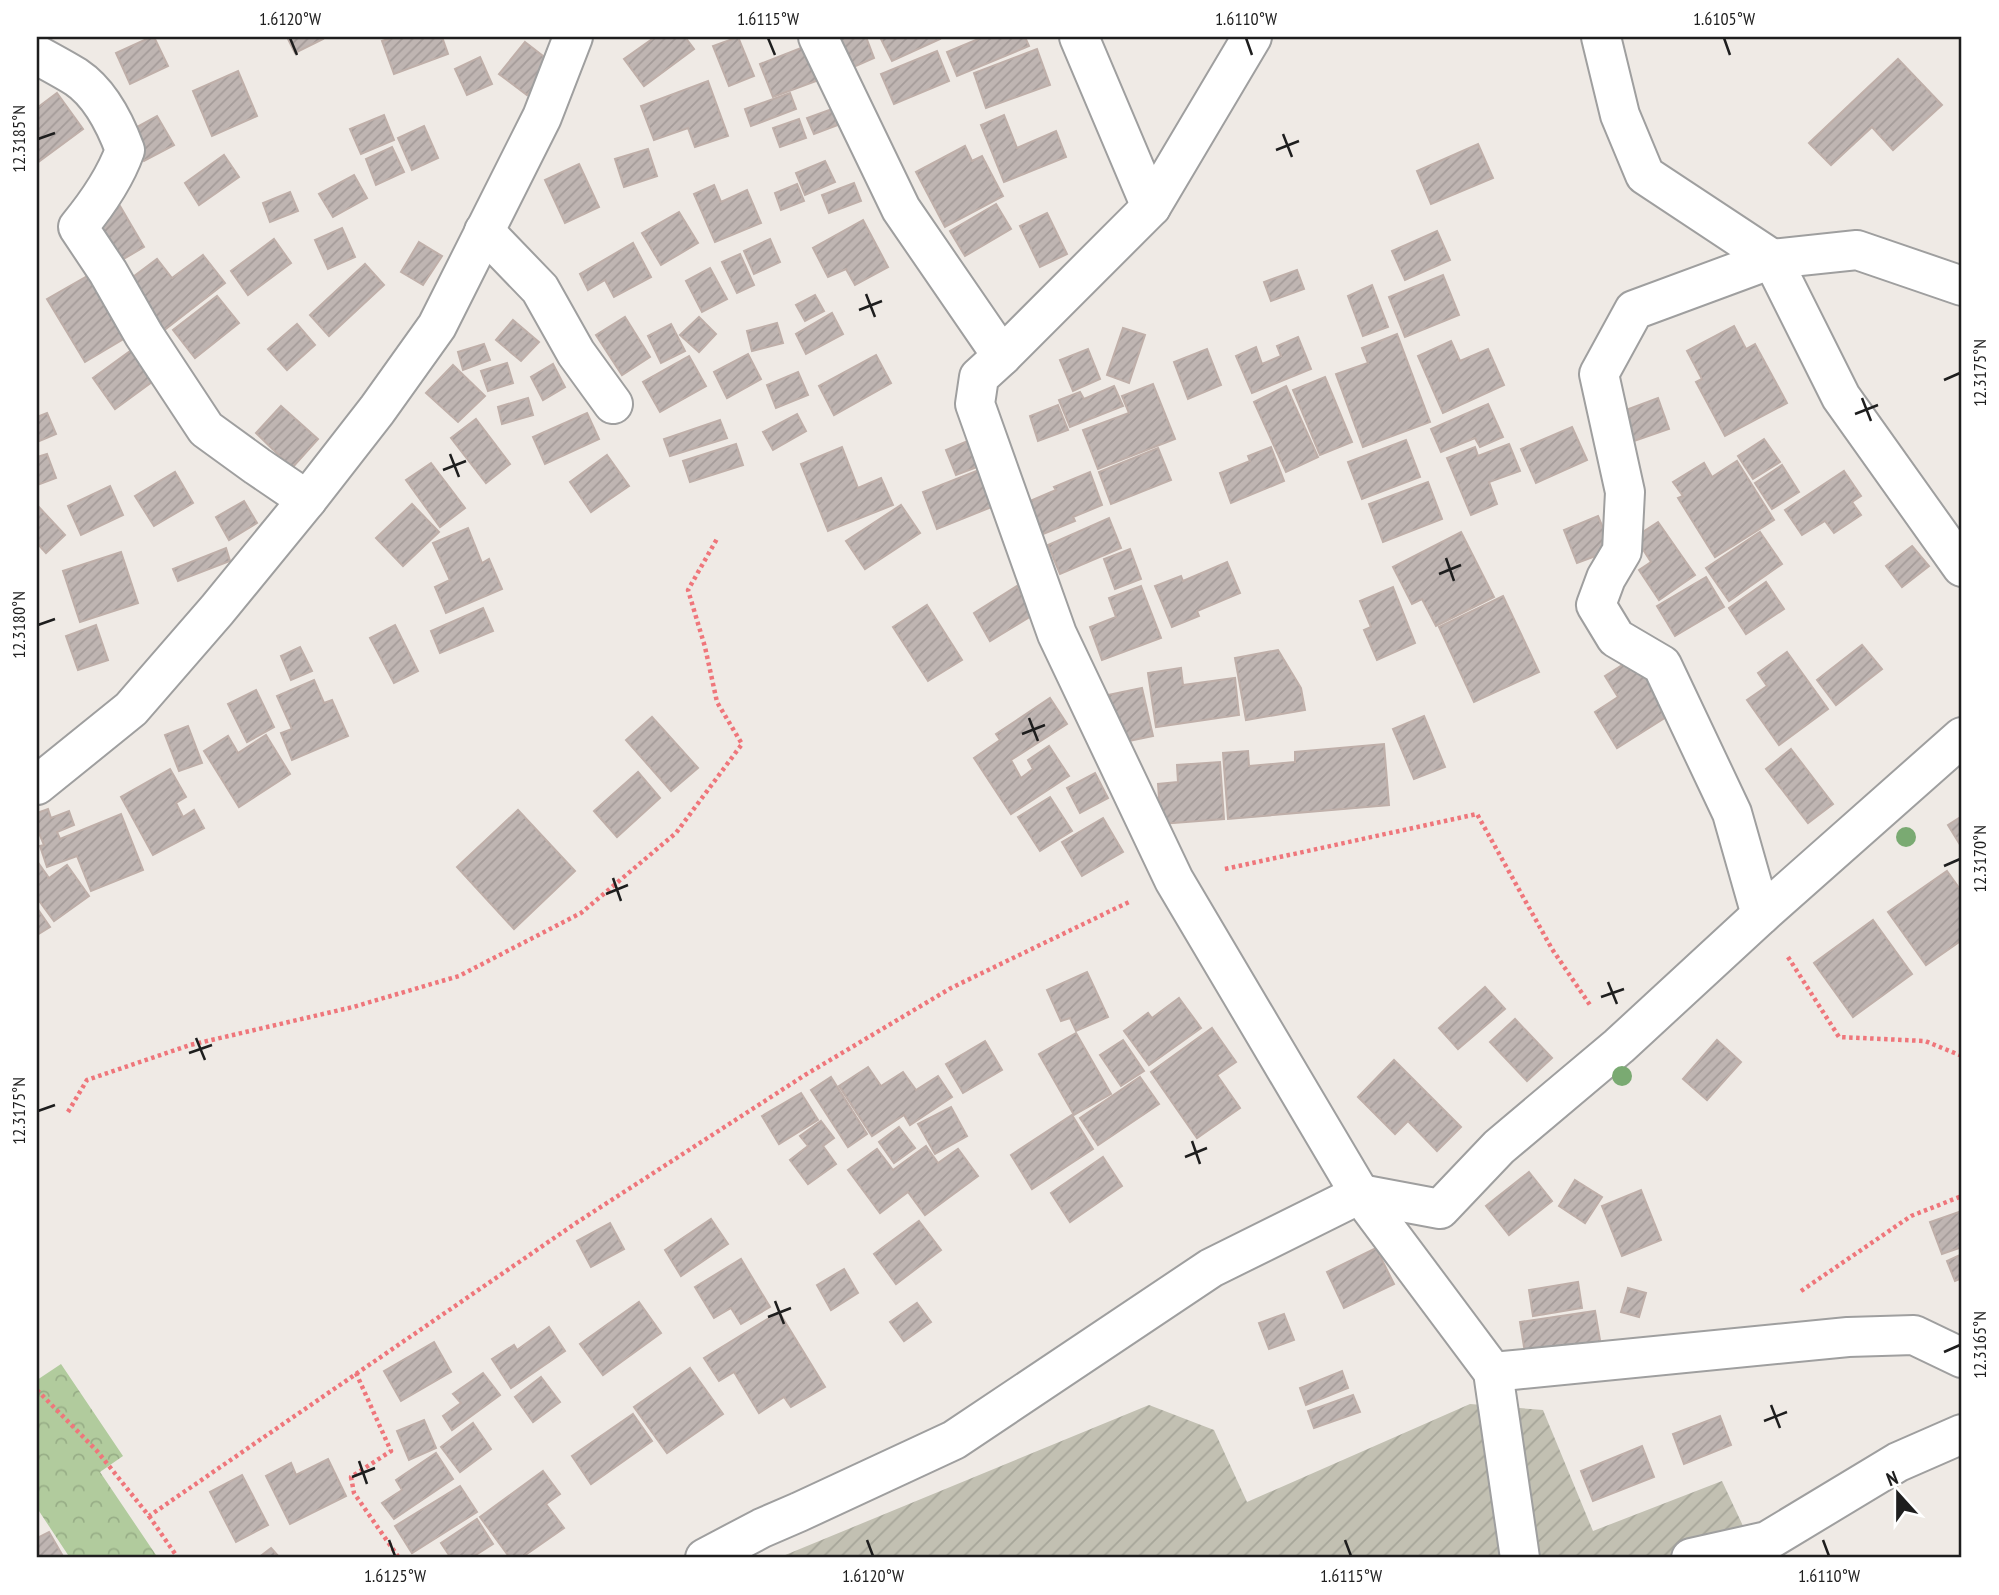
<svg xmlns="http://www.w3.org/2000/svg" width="1999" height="1595" font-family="'PT Sans Narrow',sans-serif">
<defs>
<pattern id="construction-furrows" width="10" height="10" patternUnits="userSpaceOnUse" patternTransform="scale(1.75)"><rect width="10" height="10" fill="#c2c0b2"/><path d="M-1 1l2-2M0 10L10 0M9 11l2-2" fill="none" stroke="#a6a599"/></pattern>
<pattern id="forest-crowns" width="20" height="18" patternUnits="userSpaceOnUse" patternTransform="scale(1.75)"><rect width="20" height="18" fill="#b1cb9d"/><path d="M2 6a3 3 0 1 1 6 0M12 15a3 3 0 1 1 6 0" fill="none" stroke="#98ae87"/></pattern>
<pattern id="building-hatch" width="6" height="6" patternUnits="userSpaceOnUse" patternTransform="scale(1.75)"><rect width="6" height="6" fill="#bfb5b2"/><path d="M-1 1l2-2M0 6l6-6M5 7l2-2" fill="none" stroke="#a49b99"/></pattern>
</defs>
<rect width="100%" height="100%" fill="#efeae5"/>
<polygon fill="url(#construction-furrows)" points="1470,1404 1543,1410 1593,1531 1722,1481 1758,1558 778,1558 1149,1405 1214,1430 1247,1502"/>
<polygon fill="url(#forest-crowns)" points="61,1364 123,1456 100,1472 158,1558 70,1558 37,1508 37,1380"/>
<g fill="url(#building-hatch)" stroke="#bfafa9" stroke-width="2">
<polygon points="151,37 154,37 168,66 130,84 116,53"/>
<polygon points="287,37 322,37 323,39 295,53"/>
<polygon points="395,37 442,37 448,54 394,74 382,41"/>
<polygon points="655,37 685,37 694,49 644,86 624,59"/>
<polygon points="738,37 754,76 729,86 713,46"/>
<polygon points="836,37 866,37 874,58 849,69"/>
<polygon points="880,37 939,37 940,39 892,61"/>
<polygon points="983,37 1025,37 1029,46 957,76 947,52"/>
<polygon points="525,42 552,63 527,95 499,74"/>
<polygon points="806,46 819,80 773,97 760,64"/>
<polygon points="1037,49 1050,85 986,108 974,73"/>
<polygon points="937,51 949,81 894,104 881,74"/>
<polygon points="480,57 492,84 467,95 455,69"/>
<polygon points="1898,59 1942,105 1893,150 1872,127 1831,165 1809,143"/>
<polygon points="238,71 257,116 212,136 193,91"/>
<polygon points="708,81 728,136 695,147 688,128 654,140 641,106"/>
<polygon points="57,93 83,129 37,163 37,108"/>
<polygon points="790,93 796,109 751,126 745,109"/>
<polygon points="832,109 838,125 814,134 807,118"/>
<polygon points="384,115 394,140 361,154 350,129"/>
<polygon points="1004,115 1017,148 1056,131 1066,157 1004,182 981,125"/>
<polygon points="157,116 174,145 144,161 128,132"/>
<polygon points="799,119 806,138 780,147 773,128"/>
<polygon points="424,126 438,158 412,170 398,138"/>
<polygon points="1478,144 1493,178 1431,204 1417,171"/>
<polygon points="965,146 972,161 982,156 1003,196 945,227 916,172"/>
<polygon points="392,147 404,172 376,185 366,159"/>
<polygon points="648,149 657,176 624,187 615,159"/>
<polygon points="224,155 239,177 199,205 185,183"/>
<polygon points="825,161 835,182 805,195 796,173"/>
<polygon points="579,164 599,207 565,223 545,180"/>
<polygon points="354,175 367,198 333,217 319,194"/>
<polygon points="854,183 861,201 829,213 822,195"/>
<polygon points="797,184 804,201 781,210 775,193"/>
<polygon points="714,185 721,202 747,190 761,223 715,242 694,194"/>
<polygon points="290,192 298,211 270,222 263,203"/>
<polygon points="996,204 1011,229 965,256 950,231"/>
<polygon points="120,206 144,247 115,264 91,223"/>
<polygon points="679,212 698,243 661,265 642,233"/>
<polygon points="1047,213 1067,254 1040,267 1020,226"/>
<polygon points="863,220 888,267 855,285 846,269 828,277 813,248"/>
<polygon points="342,228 355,257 328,269 315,240"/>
<polygon points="1437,231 1450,260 1405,280 1392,251"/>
<polygon points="274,239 291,263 248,295 231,271"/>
<polygon points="770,239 780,262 754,274 744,251"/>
<polygon points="419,242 442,256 423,285 401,272"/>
<polygon points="633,243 651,277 614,297 605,280 588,290 580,274"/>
<polygon points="740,254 754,285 737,293 722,262"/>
<polygon points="203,255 225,283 163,331 125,283 157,259 172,278"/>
<polygon points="365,264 384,285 329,336 310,315"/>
<polygon points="710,268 727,299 702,312 686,281"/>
<polygon points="1297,270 1304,289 1271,301 1264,282"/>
<polygon points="89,275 127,337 85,362 47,299"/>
<polygon points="1443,275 1459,315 1405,337 1389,297"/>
<polygon points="1372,285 1388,327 1363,336 1348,296"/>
<polygon points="815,295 824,311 805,321 796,305"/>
<polygon points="217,296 239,323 195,358 173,330"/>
<polygon points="832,313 843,334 806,354 796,334"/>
<polygon points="625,317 650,357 622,375 596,335"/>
<polygon points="699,317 716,334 699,352 680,335"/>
<polygon points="513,320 539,342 521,361 496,340"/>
<polygon points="777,323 783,343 752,351 747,331"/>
<polygon points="297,324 315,345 287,370 268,349"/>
<polygon points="671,324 685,351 661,363 648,336"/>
<polygon points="1734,326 1746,349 1755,344 1787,403 1725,436 1696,382 1702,379 1687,351"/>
<polygon points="1123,328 1145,335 1129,383 1107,375"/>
<polygon points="1397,334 1430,422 1363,447 1336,374 1368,363 1362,348"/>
<polygon points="1298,337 1311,369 1252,393 1236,356 1256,347 1262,364 1281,356 1277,346"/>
<polygon points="1451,341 1460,361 1488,349 1504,385 1443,413 1418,356"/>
<polygon points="484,344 490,360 463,370 458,352"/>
<polygon points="133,349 156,379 115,409 93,378"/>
<polygon points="1088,349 1100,379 1073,391 1060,360"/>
<polygon points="1207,349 1221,385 1188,399 1174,362"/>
<polygon points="748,354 761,379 727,398 714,372"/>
<polygon points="876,355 891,383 834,415 819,386"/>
<polygon points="689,356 706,386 660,412 643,382"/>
<polygon points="507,363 513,383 488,391 481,371"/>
<polygon points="553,364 565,387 543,400 531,377"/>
<polygon points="453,365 485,396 458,422 426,393"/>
<polygon points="798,372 808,395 776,408 767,385"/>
<polygon points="1325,377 1352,442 1320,455 1293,390"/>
<polygon points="1153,384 1175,439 1098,469 1083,430 1129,413 1122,396"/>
<polygon points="1114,386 1123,406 1070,427 1059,400 1080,392 1084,399"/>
<polygon points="1286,386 1318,457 1286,472 1254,402"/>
<polygon points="528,398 533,415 502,424 498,407"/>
<polygon points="1658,398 1669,429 1634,441 1623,411"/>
<polygon points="1488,404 1503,437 1480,447 1475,438 1441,452 1431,429"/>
<polygon points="1058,405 1068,430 1038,441 1030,416"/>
<polygon points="281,406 318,439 292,468 256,433"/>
<polygon points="47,413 56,434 37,442 37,417"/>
<polygon points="587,413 599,439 545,464 533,437"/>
<polygon points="797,414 806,431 773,450 763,432"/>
<polygon points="476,419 510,464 486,483 451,438"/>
<polygon points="720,420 727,438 670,456 664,439"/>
<polygon points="1572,427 1587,460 1536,483 1521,449"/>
<polygon points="1764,439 1780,462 1753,479 1738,456"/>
<polygon points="970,440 980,466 956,475 946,450"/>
<polygon points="1406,440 1420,477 1362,499 1348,462"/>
<polygon points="736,444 743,465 690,482 683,461"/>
<polygon points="1509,444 1520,471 1489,482 1497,504 1471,515 1447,458 1475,447 1478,456"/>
<polygon points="842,447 858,488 881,478 893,505 828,531 801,464"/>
<polygon points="1271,447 1284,481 1231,503 1220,473 1250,461 1248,456"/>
<polygon points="1158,448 1171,480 1111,504 1099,472"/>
<polygon points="47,454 56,478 37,485 37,457"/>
<polygon points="607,455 629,486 591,512 570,482"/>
<polygon points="1737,461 1774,520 1715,557 1678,498 1683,496 1673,482 1704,463 1712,477"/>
<polygon points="431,463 465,508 440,527 406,480"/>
<polygon points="1782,465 1799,492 1772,509 1755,483"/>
<polygon points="984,468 999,504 937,529 923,492"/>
<polygon points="1844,471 1861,496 1852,502 1861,515 1834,533 1825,521 1802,535 1785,510"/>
<polygon points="175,472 193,503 154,526 135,496"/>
<polygon points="1090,472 1102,505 1073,517 1075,521 1036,537 1023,504 1056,490 1054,487"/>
<polygon points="1428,482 1442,519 1383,542 1369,504"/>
<polygon points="110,486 123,515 81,535 68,506"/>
<polygon points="244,501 257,523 229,540 216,517"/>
<polygon points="412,504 439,532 403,566 376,538"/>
<polygon points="37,505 65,535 46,553 37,543"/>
<polygon points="901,505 920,533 865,569 846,541"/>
<polygon points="1598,516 1612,550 1577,563 1564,530"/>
<polygon points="1109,518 1121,548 1060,574 1048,545"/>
<polygon points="1658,522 1695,575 1659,600 1639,570 1651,562 1635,537"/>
<polygon points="468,528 482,563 489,559 502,589 446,613 435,587 450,580 433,543"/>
<polygon points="1461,532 1494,597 1436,626 1422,599 1412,604 1393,567"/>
<polygon points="1760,532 1782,564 1729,601 1706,568"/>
<polygon points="1912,546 1929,566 1902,587 1886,566"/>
<polygon points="226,548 230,561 178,581 173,569"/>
<polygon points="1130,549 1141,579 1115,589 1104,559"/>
<polygon points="121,552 138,603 80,622 63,571"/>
<polygon points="1227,562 1240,593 1197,611 1199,616 1172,627 1155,586 1181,576 1183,581"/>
<polygon points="1706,577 1724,607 1675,636 1657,606"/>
<polygon points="1766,582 1784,609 1746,634 1729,608"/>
<polygon points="1017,586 1033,615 990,641 974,613"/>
<polygon points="1141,586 1161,638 1102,660 1090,627 1116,617 1109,598"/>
<polygon points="1393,587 1415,643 1377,660 1364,630 1371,627 1360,601"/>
<polygon points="1503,596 1539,672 1474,702 1439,627"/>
<polygon points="927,605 962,660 928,681 893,627"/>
<polygon points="483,608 493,631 440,653 431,631"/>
<polygon points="96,625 108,660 78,670 66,636"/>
<polygon points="395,625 418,671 394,683 370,638"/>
<polygon points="1862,645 1882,669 1836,705 1817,680"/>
<polygon points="300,647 312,671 291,680 281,656"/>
<polygon points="1278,650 1301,688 1305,710 1246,720 1235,658"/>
<polygon points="1787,652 1828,709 1779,745 1747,700 1767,686 1758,673"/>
<polygon points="1635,657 1671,714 1617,748 1595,712 1618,697 1605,676"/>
<polygon points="1181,668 1183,685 1235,678 1239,715 1156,727 1148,673"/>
<polygon points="314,680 324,703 332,700 348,736 292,760 281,733 292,729 277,696"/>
<polygon points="1142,688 1153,736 1119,743 1108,695"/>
<polygon points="256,690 274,727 247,742 228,704"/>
<polygon points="1050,698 1067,724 1011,760 1021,778 1033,769 1028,760 1049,746 1069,776 1011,814 974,758 1000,740 996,734"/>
<polygon points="1424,716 1445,767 1414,779 1393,729"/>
<polygon points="652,717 698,768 671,791 626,740"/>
<polygon points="188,726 202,763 179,771 165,735"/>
<polygon points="266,735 290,774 239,807 204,751 228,736 238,753"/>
<polygon points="1384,744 1389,805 1228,819 1223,753 1248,751 1249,766 1295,762 1295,752"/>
<polygon points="1791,749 1833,804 1808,823 1766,769"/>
<polygon points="1220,762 1224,819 1161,824 1158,784 1178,782 1177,765"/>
<polygon points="170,769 186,797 176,803 183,817 194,810 204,828 153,855 121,797"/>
<polygon points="638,772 660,798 617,837 594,811"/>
<polygon points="1095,773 1108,798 1080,813 1067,788"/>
<polygon points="1050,797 1072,831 1040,851 1018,817"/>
<polygon points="48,809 51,818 69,811 74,825 57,832 60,839 121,814 143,870 91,891 77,856 47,867 40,846 44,845 37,828 37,813"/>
<polygon points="518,810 575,871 514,929 457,867"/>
<polygon points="1962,816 1962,848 1948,825"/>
<polygon points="1103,818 1123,852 1082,876 1062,842"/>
<polygon points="37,861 49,878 67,865 89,896 54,921 37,898"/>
<polygon points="1947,871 1962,892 1962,940 1926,965 1888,912"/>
<polygon points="37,908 50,927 37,935"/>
<polygon points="1873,920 1912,974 1853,1017 1814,963"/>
<polygon points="1087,972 1108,1017 1076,1031 1070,1018 1061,1021 1047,990"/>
<polygon points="1485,987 1505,1009 1458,1049 1439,1028"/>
<polygon points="1179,998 1201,1028 1149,1065 1124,1031 1148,1013 1152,1018"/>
<polygon points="1515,1019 1552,1058 1527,1081 1490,1042"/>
<polygon points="1212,1028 1236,1062 1217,1075 1240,1108 1197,1138 1151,1072"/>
<polygon points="1076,1033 1111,1094 1074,1115 1039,1054"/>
<polygon points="1123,1040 1144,1071 1121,1086 1100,1055"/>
<polygon points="1717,1040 1741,1062 1707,1100 1683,1079"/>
<polygon points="985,1041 1002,1070 963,1093 946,1064"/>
<polygon points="1394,1060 1461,1127 1437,1151 1408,1121 1395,1134 1358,1097"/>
<polygon points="868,1067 881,1086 903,1072 916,1090 938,1076 952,1097 910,1125 904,1115 872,1136 839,1086"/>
<polygon points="831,1077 867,1134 848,1147 811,1090"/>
<polygon points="1140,1077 1159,1104 1098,1145 1080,1118"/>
<polygon points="801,1093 818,1120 779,1144 762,1116"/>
<polygon points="951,1107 967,1136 935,1154 918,1124"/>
<polygon points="1072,1115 1093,1149 1032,1189 1011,1155"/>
<polygon points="821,1121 834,1138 823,1146 836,1164 808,1184 790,1160 808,1146 800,1136"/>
<polygon points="899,1127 915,1148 894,1163 879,1142"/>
<polygon points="926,1146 938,1163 958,1149 978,1176 925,1215 908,1192 880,1213 848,1170 877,1149 893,1170"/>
<polygon points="1103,1157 1122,1186 1070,1222 1051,1193"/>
<polygon points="1529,1172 1552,1201 1509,1235 1486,1206"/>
<polygon points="1575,1180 1602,1197 1585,1223 1559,1206"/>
<polygon points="1641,1190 1661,1240 1622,1256 1602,1206"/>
<polygon points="1962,1211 1962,1247 1942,1254 1930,1222"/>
<polygon points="711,1219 728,1244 681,1276 665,1250"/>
<polygon points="919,1221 941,1250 896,1284 874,1254"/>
<polygon points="610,1223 624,1249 591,1267 577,1241"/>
<polygon points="1376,1248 1394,1284 1344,1308 1327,1272"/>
<polygon points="1962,1254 1962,1278 1955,1281 1947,1261"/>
<polygon points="741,1259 770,1307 741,1324 731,1308 714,1318 695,1287"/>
<polygon points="844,1269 858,1293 831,1310 817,1285"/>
<polygon points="1578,1282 1582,1308 1533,1316 1529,1290"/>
<polygon points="1628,1288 1646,1293 1639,1317 1621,1312"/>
<polygon points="639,1302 661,1333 603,1375 580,1344"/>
<polygon points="917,1303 931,1322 904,1341 890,1322"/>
<polygon points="1595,1311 1601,1346 1526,1359 1520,1322"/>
<polygon points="779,1312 825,1387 791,1407 784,1397 759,1413 734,1372 719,1381 704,1358"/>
<polygon points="1284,1314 1294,1340 1269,1349 1259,1323"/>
<polygon points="549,1327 565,1351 511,1388 492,1359 514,1345 517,1350"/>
<polygon points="434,1342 451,1372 401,1401 384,1371"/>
<polygon points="690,1368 723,1414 667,1453 634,1407"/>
<polygon points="1342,1371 1348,1388 1306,1405 1300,1388"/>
<polygon points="483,1373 500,1395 452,1430 443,1416 461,1403 453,1394"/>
<polygon points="541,1377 560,1402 533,1422 515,1397"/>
<polygon points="1353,1395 1360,1412 1314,1428 1308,1411"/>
<polygon points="633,1414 652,1441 591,1484 572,1456"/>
<polygon points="1720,1416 1731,1445 1684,1464 1673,1434"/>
<polygon points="424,1420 436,1448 409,1460 397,1431"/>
<polygon points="473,1423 491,1449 460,1472 441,1447"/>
<polygon points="1642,1446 1654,1477 1593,1501 1581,1471"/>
<polygon points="436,1453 453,1479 394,1519 382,1503 402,1490 396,1480"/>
<polygon points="328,1459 346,1496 290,1524 266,1476 291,1463 296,1475"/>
<polygon points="543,1471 560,1494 546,1504 564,1528 521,1558 510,1558 480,1517"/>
<polygon points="242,1475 268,1525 236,1542 210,1492"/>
<polygon points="460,1486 477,1512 412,1553 395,1526"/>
<polygon points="477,1519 493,1544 471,1558 451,1558 441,1543"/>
<polygon points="49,1532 64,1558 37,1558 37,1538"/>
<polygon points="271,1548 280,1558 258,1558"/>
</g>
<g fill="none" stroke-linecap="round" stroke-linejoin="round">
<defs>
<g id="street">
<polyline points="818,37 901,209 1002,356"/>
<polyline points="1079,37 1151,207"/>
<polyline points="1252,37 1151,207 1002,356 979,377 975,404 1057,634 1174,880 1360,1194 1493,1372 1520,1558"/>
<polyline points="1601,37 1620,115 1645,175 1772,259 1841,397 1962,567"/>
<path d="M37,55C50,62 63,69 76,77C100,93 115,123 125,150C115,178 97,204 78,227L108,272L144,335L206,429L257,466L307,500"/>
<polyline points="484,231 540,289 576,353 613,404"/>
<polyline points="37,785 131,709 217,610 307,500 377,410 437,326 542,117 573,37"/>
<polyline points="1761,915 1732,813 1662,665 1616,638 1596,605 1606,578 1622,551 1625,492 1599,374 1634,310 1772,259 1857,250 1962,286"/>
<polyline points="1493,1372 1848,1337 1914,1335 1962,1358"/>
<polyline points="705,1558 762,1528 799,1512 954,1440 1211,1268 1360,1194 1440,1209 1499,1147 1619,1046 1761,915 1962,737"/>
<polyline points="1691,1558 1767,1541 1898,1462 1962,1434"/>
</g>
</defs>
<use href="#street" stroke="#9f9f9f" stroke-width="42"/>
<g stroke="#ef767b" stroke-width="4.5" stroke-dasharray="3.5 3.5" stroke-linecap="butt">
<polyline points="1225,869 1477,814 1552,949 1590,1005"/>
<polyline points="1788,957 1839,1037 1925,1041 1962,1056"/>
<polyline points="68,1112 87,1080 190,1045 353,1007 459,976 581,913 676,833 742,744 717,702 705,647 688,590 718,537"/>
<polyline points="1801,1291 1911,1216 1962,1196"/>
<polyline points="356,1373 391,1451 351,1477 354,1493 399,1558"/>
<polyline points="37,1390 97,1451 149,1516 576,1223 805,1075 951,988 1131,901"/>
<polyline points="149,1516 178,1558"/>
</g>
<use href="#street" stroke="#fff" stroke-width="38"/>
</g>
<g fill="#7aaa72">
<circle cx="1906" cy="837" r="10"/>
<circle cx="1622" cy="1076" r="10"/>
</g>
<path fill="none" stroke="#1e1e1e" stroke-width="2.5" d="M290,38L297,55M768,38L775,55M1246,38L1252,55M1724,38L1730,55M1283,134L1292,157M38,139L55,133M1276,150L1299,141M866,294L875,317M859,310L882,301M1944,380L1960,373M1862,398L1871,421M1855,414L1878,405M450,454L459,477M443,470L466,461M1446,558L1454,581M1439,574L1461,565M38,625L55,619M1029,718L1038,741M1022,734L1045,725M1944,866L1960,859M613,878L621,901M606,894L628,885M1608,982L1617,1004M1601,997L1624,989M196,1038L205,1060M189,1053L212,1045M38,1111L55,1105M1192,1141L1200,1164M1185,1157L1207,1148M775,1301L784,1324M768,1317L791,1308M1944,1352L1960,1345M1771,1405L1780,1428M1764,1421L1787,1412M359,1461L367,1484M352,1477L375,1468M389,1540L395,1556M867,1540L873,1556M1345,1540L1351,1556M1823,1540L1829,1556"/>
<rect width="1999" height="1595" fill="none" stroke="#ffffff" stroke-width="77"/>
<g transform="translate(1898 1494) rotate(339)" stroke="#ffffff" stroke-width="5" paint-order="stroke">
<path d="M0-5L12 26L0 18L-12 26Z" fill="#1e1e1e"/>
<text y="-10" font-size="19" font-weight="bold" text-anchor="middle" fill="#1e1e1e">N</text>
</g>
<rect x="38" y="38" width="1922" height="1518" fill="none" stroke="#1e1e1e" stroke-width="2.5"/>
<g font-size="18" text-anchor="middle" fill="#1e1e1e">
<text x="290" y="25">1.6120°W</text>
<text x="768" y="25">1.6115°W</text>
<text x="1246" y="25">1.6110°W</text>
<text x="1724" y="25">1.6105°W</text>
<text transform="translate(19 139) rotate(-90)" y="6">12.3185°N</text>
<text transform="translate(1980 373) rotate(-90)" y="6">12.3175°N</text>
<text transform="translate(19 625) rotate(-90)" y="6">12.3180°N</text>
<text transform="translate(1980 859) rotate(-90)" y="6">12.3170°N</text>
<text transform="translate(19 1111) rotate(-90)" y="6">12.3175°N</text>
<text transform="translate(1980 1345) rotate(-90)" y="6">12.3165°N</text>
<text x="395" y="1582">1.6125°W</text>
<text x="873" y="1582">1.6120°W</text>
<text x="1351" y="1582">1.6115°W</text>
<text x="1829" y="1582">1.6110°W</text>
</g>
</svg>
